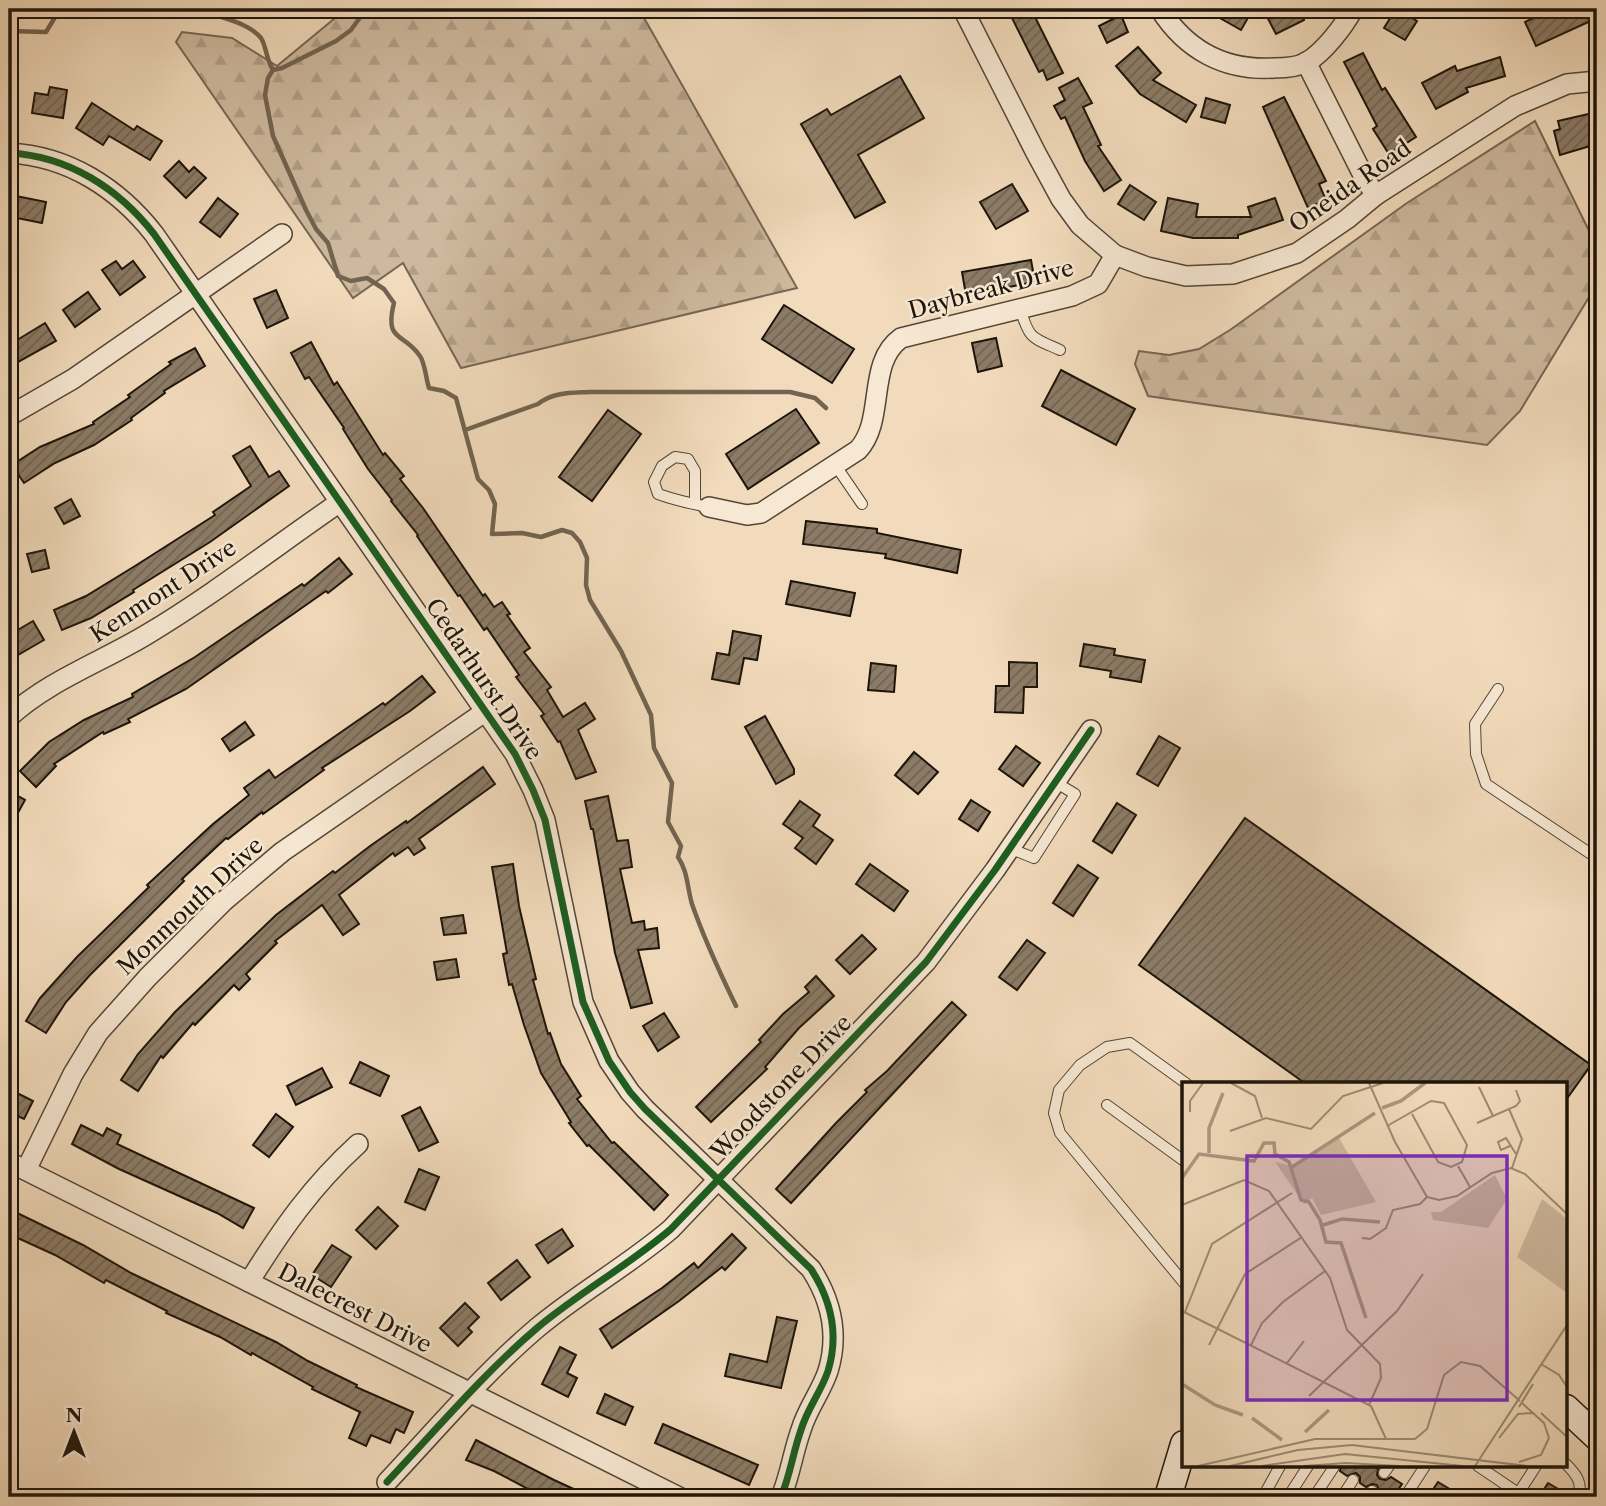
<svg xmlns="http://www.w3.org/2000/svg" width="1606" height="1506" font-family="'Libre Caslon Text',serif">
<defs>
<pattern id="forest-firs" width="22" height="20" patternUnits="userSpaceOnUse" patternTransform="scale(1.75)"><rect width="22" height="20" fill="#ceb99e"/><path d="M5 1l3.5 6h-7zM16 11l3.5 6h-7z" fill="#b09e87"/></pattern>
<pattern id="building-hatch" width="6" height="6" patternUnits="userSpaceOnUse" patternTransform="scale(1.75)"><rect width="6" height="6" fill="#8c7c67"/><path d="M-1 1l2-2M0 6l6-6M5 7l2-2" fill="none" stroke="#726453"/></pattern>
</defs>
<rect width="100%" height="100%" fill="#f2dbbc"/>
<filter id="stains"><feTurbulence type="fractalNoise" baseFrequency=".00286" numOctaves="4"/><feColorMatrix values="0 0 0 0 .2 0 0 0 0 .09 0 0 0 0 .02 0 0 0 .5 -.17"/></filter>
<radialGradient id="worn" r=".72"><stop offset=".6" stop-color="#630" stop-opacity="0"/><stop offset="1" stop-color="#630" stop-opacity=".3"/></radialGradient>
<g fill="url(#forest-firs)" stroke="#766754" stroke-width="2">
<polygon points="346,9 639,9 797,288 461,368 403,263 353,298 176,42 182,32 232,38 277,66"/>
<polygon points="1535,121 1597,247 1597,284 1520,411 1487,445 1148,396 1135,364 1139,351 1169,355 1199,349 1230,330 1407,203"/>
</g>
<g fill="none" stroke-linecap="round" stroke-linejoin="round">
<g stroke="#726450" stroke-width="4.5">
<path d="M198,9C218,18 247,21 261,38C266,45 266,59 273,70"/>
<path d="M366,9L351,30L336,41L282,68L273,70L268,78L265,95L273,136L306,210L316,229L328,243L338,276L351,281L367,278L384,289L394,303C384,343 404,332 420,356C425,363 426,379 429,388L444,391L456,398L478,479L489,490L495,504L492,534L522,533L541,537L562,530L572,533L580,542L587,558L586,585L590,600L621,651L651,715L654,748L672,783L668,822L681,846L678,857C688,872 687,887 692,904C704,939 720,973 736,1006"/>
<polyline points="9,31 46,32 60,9"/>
<path d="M465,430L538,404C553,392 571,393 589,392H790L815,398L826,408"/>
</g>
</g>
<g fill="url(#building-hatch)" stroke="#1d150a" stroke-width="2">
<polygon points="1031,9 1063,73 1047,80 1043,70 1039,72 1012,18"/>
<polygon points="1204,9 1253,9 1241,30"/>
<polygon points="1263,9 1298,9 1304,20 1276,34"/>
<polygon points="1396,9 1417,21 1405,40 1384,28"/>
<polygon points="1554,9 1597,9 1597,18 1536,46 1525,22"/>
<polygon points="1121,15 1128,32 1107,43 1099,26"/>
<polygon points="1138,47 1161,73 1153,80 1196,105 1186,122 1140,94 1116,66"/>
<polygon points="1363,53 1382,90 1385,88 1416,137 1389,154 1373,129 1377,126 1344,62"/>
<polygon points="1500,57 1505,76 1466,88 1468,92 1436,109 1422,83 1455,66 1457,71"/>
<polygon points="900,76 924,118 858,155 885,202 855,218 801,124 827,109 831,115"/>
<polygon points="1078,78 1092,103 1083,107 1101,145 1098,146 1121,180 1104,191 1085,161 1065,117 1061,119 1054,106 1065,100 1059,88"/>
<polygon points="50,87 67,90 63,118 32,113 35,93 48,95"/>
<polygon points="1284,97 1326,181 1319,184 1326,200 1308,208 1263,107"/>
<polygon points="1206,98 1230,105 1225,123 1201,117"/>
<polygon points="92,103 134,130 137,126 162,141 150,160 109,136 103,145 76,128"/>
<polygon points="1597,112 1597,144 1560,155 1554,131 1560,129 1558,121"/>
<polygon points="179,161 189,172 194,167 206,178 186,198 164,176"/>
<polygon points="1012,184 1028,211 996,229 980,202"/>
<polygon points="1130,185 1156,202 1144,220 1118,204"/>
<polygon points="16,196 46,202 42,223 12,217"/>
<polygon points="218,198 238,214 220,237 200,222"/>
<polygon points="1168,198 1198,204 1196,217 1251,217 1248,207 1275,198 1283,220 1238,235 1238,238 1193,238 1161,231"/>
<polygon points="1031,260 1035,282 966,295 962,272"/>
<polygon points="116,261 122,269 133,261 145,277 120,295 102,270"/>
<polygon points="276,290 288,318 267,328 254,299"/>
<polygon points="88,292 100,309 75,327 63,310"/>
<polygon points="784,305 854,349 832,383 762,339"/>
<polygon points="45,323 56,341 9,367 9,345"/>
<polygon points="996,338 1002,366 978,372 972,343"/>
<polygon points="311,342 334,385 337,382 383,455 385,453 404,476 400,479 423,508 483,596 485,594 494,607 502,602 510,614 507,615 530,648 524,652 551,687 547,690 563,717 585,703 595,719 578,730 596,772 576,779 560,741 558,742 541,716 544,714 516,677 519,675 487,628 484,630 460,595 458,596 417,536 418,535 391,501 392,500 368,469 343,429 344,428 309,377 305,379 291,353"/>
<polygon points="195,348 205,366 164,391 165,393 131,418 132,420 94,445 55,463 24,483 12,465 40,447 94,424 93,422 130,397 128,395 171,364 169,362"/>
<polygon points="1061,370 1135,409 1116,445 1042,406"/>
<polygon points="796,409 819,443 748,489 726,454"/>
<polygon points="608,410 641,434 592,501 559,477"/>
<polygon points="250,446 269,477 279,471 289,486 210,542 133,590 134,592 91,618 62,630 54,610 86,596 135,566 215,515 213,512 251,486 233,456"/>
<polygon points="71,499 80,516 64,524 55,508"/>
<polygon points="806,521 877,529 877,533 961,550 957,573 885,558 886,554 803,544"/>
<polygon points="45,550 49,568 32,572 27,554"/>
<polygon points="339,558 352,574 328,593 326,591 186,689 128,719 130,722 104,734 103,732 54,764 56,766 36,787 20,771 49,742 84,720 133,697 132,694 195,657 302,584 304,586"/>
<polygon points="791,581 855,593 850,616 786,604"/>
<polygon points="33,621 44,640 16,656 9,642 9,635"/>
<polygon points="733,631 761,636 757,660 744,658 739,684 712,679 717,653 729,655"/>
<polygon points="1084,644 1115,649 1114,655 1145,660 1141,682 1110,677 1111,671 1080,666"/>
<polygon points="1009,662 1037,663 1037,687 1024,687 1023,713 995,712 996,686 1009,686"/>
<polygon points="871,663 896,666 894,692 868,690"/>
<polygon points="422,676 435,692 410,711 322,768 324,770 288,796 263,814 262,812 228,839 226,838 182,879 184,881 90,975 66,1002 46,1033 26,1021 40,998 77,957 149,887 147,885 213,824 249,795 244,788 269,770 275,778 383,703 385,705"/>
<polygon points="765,716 794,769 794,774 776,784 745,727"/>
<polygon points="245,722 254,735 230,751 222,739"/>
<polygon points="1159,736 1180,748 1158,786 1137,774"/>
<polygon points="1016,746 1040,763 1023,786 999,769"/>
<polygon points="914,752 938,772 918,794 895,775"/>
<polygon points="483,767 495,784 419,839 425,848 414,855 408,847 395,856 393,853 339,895 359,924 343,935 322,905 275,941 277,943 246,974 250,979 239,990 234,985 195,1025 193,1023 163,1058 161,1056 138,1091 121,1080 138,1054 175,1012 276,915 333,871 335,873 370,846 406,821 407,823"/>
<polygon points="9,791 25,800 9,829"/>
<polygon points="608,796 617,841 628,840 632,867 620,869 632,923 644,921 645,930 657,928 659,948 638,950 652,1003 631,1008 615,953 593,829 591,829 585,801"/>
<polygon points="971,800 990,812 978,831 959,819"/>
<polygon points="800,801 820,815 813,826 833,840 816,864 795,848 803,838 783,824"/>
<polygon points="1117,803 1136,815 1112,853 1093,841"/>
<polygon points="1245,818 1591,1065 1566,1100 1566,1084 1306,1084 1139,965"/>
<polygon points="513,864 519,906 536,979 533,980 548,1034 550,1033 561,1064 581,1096 577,1099 612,1143 614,1142 668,1195 654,1210 589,1145 587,1146 569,1123 571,1122 541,1073 524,1025 512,984 509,985 503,954 507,953 492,867"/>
<polygon points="870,864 908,891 894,911 856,884"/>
<polygon points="1078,865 1098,878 1073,916 1053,903"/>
<polygon points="463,915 466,933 444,935 441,918"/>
<polygon points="862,935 876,949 850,974 836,960"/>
<polygon points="1027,940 1045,953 1017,990 999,977"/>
<polygon points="456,959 459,977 437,980 434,962"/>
<polygon points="816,976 834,996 799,1028 765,1067 767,1069 711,1122 696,1107 761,1042 759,1040 783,1014 809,992 805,987"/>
<polygon points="952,1002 966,1015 791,1203 776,1189 836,1123 867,1092 865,1090 887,1071"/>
<polygon points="664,1013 679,1037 658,1051 643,1026"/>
<polygon points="360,1062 389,1076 380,1096 350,1083"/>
<polygon points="322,1068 332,1087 296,1105 287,1086"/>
<polygon points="9,1089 33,1101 24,1119 9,1112"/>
<polygon points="420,1107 438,1142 419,1151 402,1116"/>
<polygon points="276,1114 293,1127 269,1157 253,1145"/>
<polygon points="81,1125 103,1136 107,1128 121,1135 117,1144 254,1208 243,1228 217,1213 119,1169 72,1144"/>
<polygon points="419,1169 439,1177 425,1210 405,1202"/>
<polygon points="378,1207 398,1226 376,1249 356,1230"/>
<polygon points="9,1209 83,1245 131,1273 276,1342 308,1361 357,1385 356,1387 413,1412 404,1433 396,1429 390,1443 371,1435 366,1446 349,1438 360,1412 312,1389 313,1387 252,1353 251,1355 220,1337 166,1313 167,1311 106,1280 104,1283 55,1255 9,1234"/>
<polygon points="562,1229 573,1246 548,1263 536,1245"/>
<polygon points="732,1234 746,1248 725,1270 722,1267 679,1301 612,1348 600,1329 662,1288 694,1263 698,1268"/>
<polygon points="332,1245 351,1257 331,1287 312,1275"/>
<polygon points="517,1260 530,1277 501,1300 488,1283"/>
<polygon points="465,1303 479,1317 468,1328 472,1332 458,1346 440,1328"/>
<polygon points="777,1317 797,1321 781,1388 725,1376 730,1354 767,1362"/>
<polygon points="560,1347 576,1355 567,1373 577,1378 568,1397 542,1384"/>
<polygon points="605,1394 633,1407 625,1425 597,1413"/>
<polygon points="663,1424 758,1465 749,1485 655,1443"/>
<polygon points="476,1440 554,1480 591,1497 543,1497 494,1471 466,1460"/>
<polygon points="1341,1466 1373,1466 1378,1469 1377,1475 1380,1479 1386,1480 1391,1477 1402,1484 1393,1497 1382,1497 1378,1495 1379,1491 1377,1485 1372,1484 1366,1487 1360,1483 1360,1477 1356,1473 1347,1476 1340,1471"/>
<polygon points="1438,1482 1463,1497 1428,1497"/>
<polygon points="1548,1483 1572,1497 1539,1497"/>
</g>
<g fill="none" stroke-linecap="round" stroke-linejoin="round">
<defs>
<g id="lane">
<path d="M1020,309C1030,340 1031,337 1060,350"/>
<polyline points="836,466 862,504"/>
<path d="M695,504V471L688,459L675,457L662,466L654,482L658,494C675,500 692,504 709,507"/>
<polyline points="1498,689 1475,724 1476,754 1486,784 1597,858"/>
<polyline points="1009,848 1034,858 1075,794 1055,782"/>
<polyline points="1107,1105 1184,1161"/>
<polyline points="1184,1283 1060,1133 1054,1113 1059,1090 1080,1065 1107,1047 1130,1043 1187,1084"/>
<path d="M1566,1464C1577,1475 1582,1482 1579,1497"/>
<polyline points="1478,1466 1524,1497"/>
<polyline points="1384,1473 1389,1466"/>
<polyline points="1263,1497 1280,1466"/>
<polyline points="1288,1497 1308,1466"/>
<polyline points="1314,1497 1334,1467"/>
<polyline points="1342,1497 1353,1480"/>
<polyline points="1368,1497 1372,1491"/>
<polyline points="1405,1497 1425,1466"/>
<polyline points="1516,1497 1536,1466"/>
</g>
<g id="street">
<polyline points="963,9 1036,153 1061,199 1080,225 1115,255 1147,267 1186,276 1233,274 1297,253 1347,219 1376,195 1515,106 1567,84 1597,81"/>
<path d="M1160,9C1186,50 1225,71 1274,68C1284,68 1298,67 1307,62C1324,52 1344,26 1353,9"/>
<polyline points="1306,62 1366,181 1376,195"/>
<path d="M9,153C68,156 118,188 154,234L515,754L533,790L545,820L583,1002L609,1061L630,1092L645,1109L811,1269C831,1300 839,1335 828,1371C821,1392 807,1409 801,1430C793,1452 790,1476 781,1497"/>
<polyline points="9,416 73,379 282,234"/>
<path d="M709,507L747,515L761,513L858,450C886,420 866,363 901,338L1072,296L1098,284L1115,255"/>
<path d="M9,717C48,681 101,662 146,635C213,595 276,546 340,502"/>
<polyline points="9,1162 679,1497"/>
<polyline points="26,1170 73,1074 98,1033 148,977 224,901 282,852 486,711"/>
<path d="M249,1282C282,1229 312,1186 358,1144"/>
<path d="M387,1482C436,1430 483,1374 537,1328C580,1292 629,1265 671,1229L926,962L995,870L1091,730"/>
</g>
<g id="secondary">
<polyline points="1566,1408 1597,1437"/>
<polyline points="1168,1497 1184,1444"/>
</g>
</defs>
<use href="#lane" stroke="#524636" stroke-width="12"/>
<use href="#street" stroke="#524636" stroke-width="22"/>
<use href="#secondary" stroke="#1d150a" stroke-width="29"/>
<use href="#lane" stroke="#f7e8d3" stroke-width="10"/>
<use href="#street" stroke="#f7e8d3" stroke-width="19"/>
<use href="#secondary" stroke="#f7e8d3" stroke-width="26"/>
<defs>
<g id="cycleway">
<path d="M9,153C68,156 118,188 154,234L515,754L533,790L545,820L583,1002L609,1061L630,1092L645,1109L811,1269C831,1300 839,1335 828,1371C821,1392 807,1409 801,1430C793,1452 790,1476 781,1497"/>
<path d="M387,1482C436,1430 483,1374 537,1328C580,1292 629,1265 671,1229L926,962L995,870L1091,730"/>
</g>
</defs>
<use href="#cycleway" stroke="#f7e8d3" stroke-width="11"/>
<use href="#cycleway" stroke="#1b5e20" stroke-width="7"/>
</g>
<g text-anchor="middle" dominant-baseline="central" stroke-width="5" stroke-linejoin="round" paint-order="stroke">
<g font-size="23" fill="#1d150a" stroke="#f7e8d3">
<text transform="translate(1350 186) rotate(-35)">Oneida Road</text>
<text transform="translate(991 289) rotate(-15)">Daybreak Drive</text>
<text transform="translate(163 591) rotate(-33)">Kenmont Drive</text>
<text transform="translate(484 679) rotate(56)">Cedarhurst Drive</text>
<text transform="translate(190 906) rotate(-43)">Monmouth Drive</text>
<text transform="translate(781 1087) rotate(-46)">Woodstone Drive</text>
<text transform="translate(355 1308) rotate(27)">Dalecrest Drive</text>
</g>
</g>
<g transform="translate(1182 1082)">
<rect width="385" height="385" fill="#f2dbbc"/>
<path d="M157,56L194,120L139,133L130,116L122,122L93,80L110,84ZM313,93L325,117L306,146L251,138L249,130H259ZM360,117L385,137V211L335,175Z" fill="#ceb99e"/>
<path fill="none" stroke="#aa987f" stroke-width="3.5" d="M200,26L219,19L243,1M27,71V46L41,11M110,85L193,31M0,96L17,72L72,79L82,61H92L93,72L107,80L119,118L127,120L138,138L144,160L159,161L184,236M141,143L160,137L198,140M0,302L33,323L61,333M70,336L100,358M123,350L147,328"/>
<path fill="none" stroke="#9d8c75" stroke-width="2" d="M49,1L73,14L80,36M187,1L213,60L245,115L257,118L275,114L310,91L329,86L343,92L385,132M297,5L311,34M327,27L340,57L330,86M8,30V19L21,1M295,41L334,24L338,19L334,8M205,44L249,19L262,21L285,63L280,80L269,85L256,80L230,32M48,49L84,36L129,47L161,14L201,1M328,64L319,68L316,60L324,56L334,72M276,84L288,105M0,123L62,98L87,109L148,196L165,248L198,282L199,296L187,323M180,156L188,157L204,146L211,128L238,122L245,115M0,229L189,324L204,357M3,230L30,162L110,111M27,263L63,192L120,155M69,263L80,241L101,220L143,189M105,281L122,259M359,282L377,293L385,305M127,314L215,229L241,192M337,325L351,302M359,331L385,355M317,356L336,332L351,331M337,380L359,373L367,356L362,341L340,321M16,384L133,357H233L245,347L262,293L279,280L298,284L338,319M48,384L116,368L170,363L345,384M80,384L163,372L281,384M122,384L164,381L217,384M293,384L385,243"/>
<path fill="#7b2cbf" fill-opacity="0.15" stroke="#7b2cbf" stroke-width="3.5" d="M65,74H325V318H65Z"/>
<rect width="385" height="385" fill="none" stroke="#1d150a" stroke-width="3.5"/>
</g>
<rect width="1606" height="1506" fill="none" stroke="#f2dbbc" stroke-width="35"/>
<rect x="10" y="10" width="1585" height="1485" fill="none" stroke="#1d150a" stroke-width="3.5"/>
<rect x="18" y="18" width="1571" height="1471" fill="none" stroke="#1d150a" stroke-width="2"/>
<g transform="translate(74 1432)" stroke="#f7e8d3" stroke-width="5" paint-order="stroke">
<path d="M0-5L12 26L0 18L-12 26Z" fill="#1d150a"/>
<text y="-10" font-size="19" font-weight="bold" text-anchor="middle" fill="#1d150a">N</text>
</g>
<rect width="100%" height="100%" filter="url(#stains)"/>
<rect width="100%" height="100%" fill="url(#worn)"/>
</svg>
